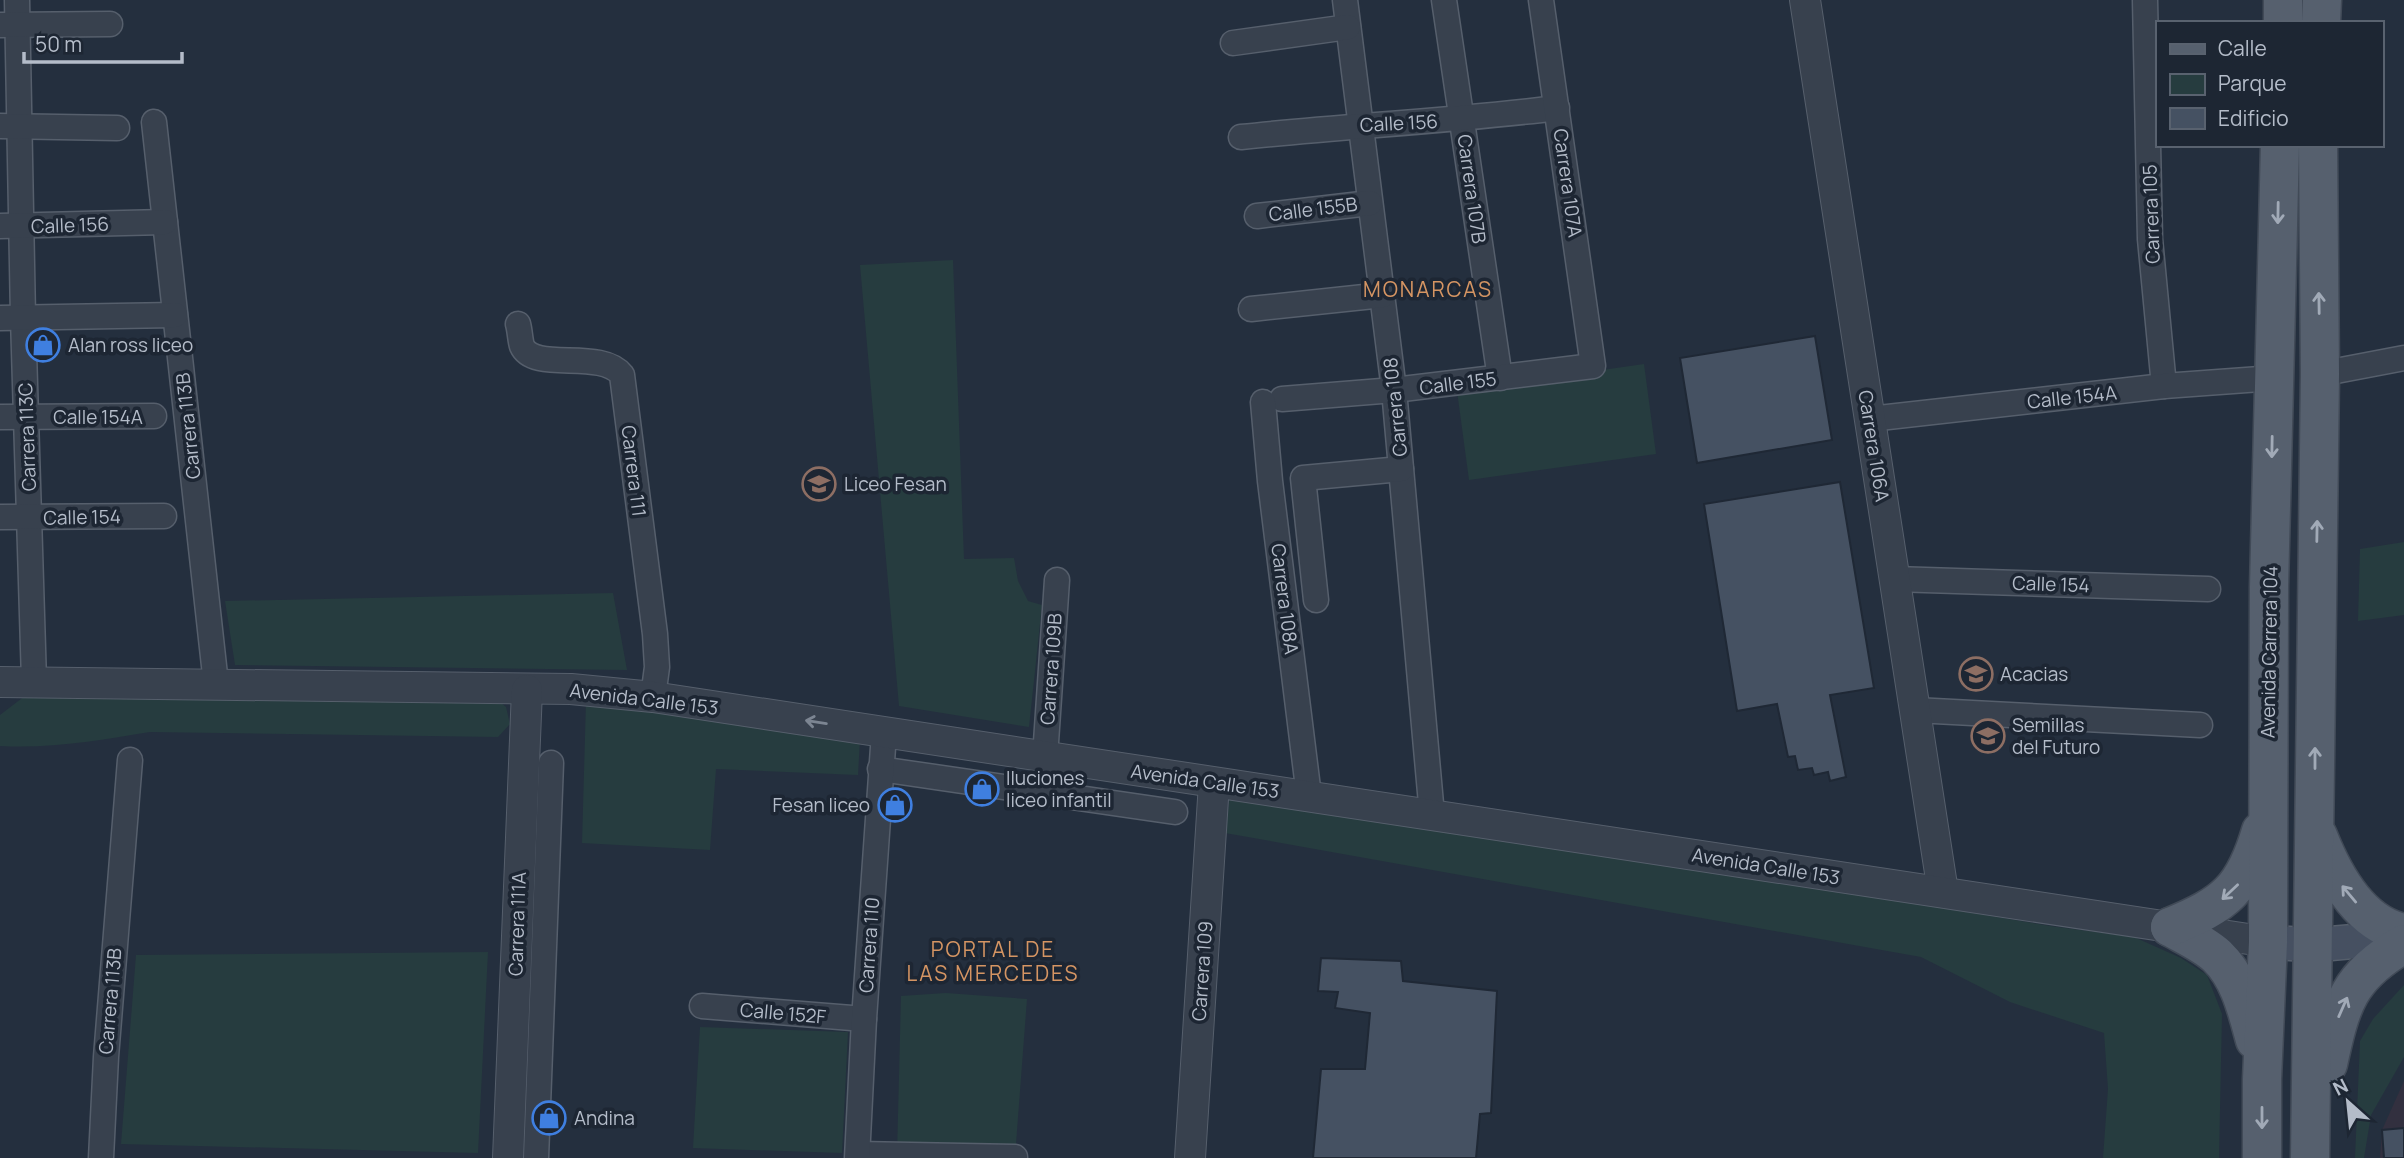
<svg xmlns="http://www.w3.org/2000/svg" width="2404" height="1158" font-family="Manrope,sans-serif">
<rect width="100%" height="100%" fill="#242f3e"/>
<polygon fill="#32303f" points="2404,1081 2404,1158 2380,1158 2382,1130"/>
<g fill="#263c3f">
<polygon points="953,260 964,559 1014,558 1018,581 1028,601 1042,605 1029,727 899,706 860,265"/>
<polygon points="1644,364 1656,454 1469,480 1457,391"/>
<polygon points="2404,542 2404,615 2358,621 2360,549"/>
<polygon points="613,593 627,670 235,665 225,601"/>
<path d="M30,692L498,700L506,707L510,724L498,737L150,732C101,740 50,749 0,746V715Z"/>
<polygon points="586,701 860,739 858,775 716,769 710,850 582,843"/>
<polygon points="1231,789 2050,926 2134,937 2181,958 2207,975 2222,1014 2219,1158 2103,1158 2108,1089 2104,1033 2010,1002 1921,957 1225,833"/>
<polygon points="488,952 478,1153 121,1144 136,955"/>
<polygon points="2404,985 2404,1057 2371,1115 2364,1158 2355,1158 2360,1041 2373,1019"/>
<polygon points="946,993 1027,999 1015,1157 897,1155 901,996"/>
<polygon points="700,1027 848,1032 842,1153 693,1148"/>
</g>
<g fill="#455162" stroke="#1f2835" stroke-width="2">
<polygon points="1815,336 1832,440 1697,463 1680,358"/>
<polygon points="1840,482 1874,688 1830,695 1846,777 1830,781 1828,772 1814,775 1812,768 1798,770 1795,756 1788,757 1777,704 1737,711 1704,504"/>
<polygon points="1321,958 1401,961 1403,981 1497,991 1491,1113 1480,1114 1476,1158 1313,1158 1321,1069 1365,1069 1370,1013 1335,1008 1338,992 1318,991"/>
<polygon points="2404,1128 2404,1158 2384,1158 2382,1130"/>
</g>
<g fill="none" stroke-linecap="round" stroke-linejoin="round">
<defs>
<g id="minor">
<polyline points="17,0 23,318 34,681"/>
<polyline points="1345,0 1394,390 1432,815"/>
<polyline points="1444,0 1500,378"/>
<polyline points="2145,0 2150,239 2164,386"/>
<polyline points="0,25 110,24"/>
<polyline points="1233,43 1348,27"/>
<polyline points="154,122 216,684"/>
<polyline points="0,126 117,128"/>
<path d="M1241,137C1346,126 1452,121 1557,108"/>
<polyline points="1257,216 1370,203"/>
<polyline points="0,226 165,222"/>
<polyline points="1251,309 1383,295"/>
<polyline points="0,318 175,315"/>
<path d="M518,324C520,331 520,340 522,346C534,373 601,348 622,375L655,634L657,667L653,697"/>
<polyline points="2320,374 2404,358"/>
<polyline points="1282,399 1394,390 1593,366 1541,0"/>
<polyline points="1263,402 1270,481 1309,796"/>
<polyline points="0,417 154,416"/>
<polyline points="1870,419 2164,386 2274,378"/>
<polyline points="0,517 164,516"/>
<polyline points="1894,579 2208,589"/>
<polyline points="1316,600 1303,478 1401,469"/>
<polyline points="1915,710 2200,725"/>
<polyline points="1045,757 1057,580"/>
<polyline points="880,769 1175,812"/>
<polyline points="702,1006 864,1019"/>
<polyline points="858,1154 1015,1157"/>
<polyline points="101,1158 106,1057 130,760"/>
<polyline points="536,1158 551,763"/>
<polyline points="857,1158 864,1019 884,733"/>
</g>
<g id="tertiary">
<polyline points="1805,0 1943,892"/>
<polyline points="0,682 571,689 653,697 2268,942"/>
<polyline points="508,1158 527,690"/>
<polyline points="1190,1158 1214,783"/>
</g>
<polyline id="secondary" points="2268,942 2314,945 2404,937"/>
<g id="primary">
<polyline points="2283,23 2283,0"/>
<polyline points="2321,23 2322,0"/>
<path d="M2318,836C2333,874 2359,924 2404,933"/>
<path d="M2170,927C2186,936 2204,944 2217,956C2240,978 2247,1011 2255,1040"/>
<path d="M2170,927C2226,904 2244,889 2261,831"/>
<path d="M2328,1064C2341,1004 2348,976 2404,944"/>
<polyline points="2262,1158 2262,1079 2268,942 2269,587 2280,145"/>
<polyline points="2310,1158 2320,374 2318,145"/>
</g>
</defs>
<use href="#minor" stroke="#565f6c" stroke-width="27"/>
<use href="#tertiary" stroke="#565f6c" stroke-width="32"/>
<use href="#secondary" stroke="#565f6c" stroke-width="36"/>
<use href="#primary" stroke="#414a57" stroke-width="41"/>
<use href="#minor" stroke="#38414e" stroke-width="24"/>
<use href="#tertiary" stroke="#38414e" stroke-width="30"/>
<use href="#secondary" stroke="#465061" stroke-width="33"/>
<use href="#primary" stroke="#56606e" stroke-width="38"/>
</g>
<defs><path id="oneway-shaft" d="M-6 0H5M1.5-3L5.5 0L1.5 3" fill="none" stroke-width="1.6" stroke-linecap="round" stroke-linejoin="round" transform="scale(1.75)"/></defs>
<g stroke="#a1aab7">
<use href="#oneway-shaft" transform="translate(2278 213) rotate(91)"/>
<use href="#oneway-shaft" transform="translate(2319 303) rotate(-91)"/>
<use href="#oneway-shaft" transform="translate(2272 447) rotate(91)"/>
<use href="#oneway-shaft" transform="translate(2317 531) rotate(-89)"/>
<use href="#oneway-shaft" transform="translate(2315 758) rotate(-90)"/>
<use href="#oneway-shaft" transform="translate(2230 892) rotate(137)"/>
<use href="#oneway-shaft" transform="translate(2349 894) rotate(-130)"/>
<use href="#oneway-shaft" transform="translate(2343 1007) rotate(-66)"/>
<use href="#oneway-shaft" transform="translate(2262 1118) rotate(90)"/>
</g>
<use stroke="#7c8592" href="#oneway-shaft" transform="translate(816 722) rotate(-171)"/>
<defs>
<symbol id="shop-ring" viewBox="-11 -11 22 22"><circle r="9.5" fill="#1d2633" stroke="#3f7fe0" stroke-width="1.5"/><path d="M-5-2.5h2.3a2.7 3.5 0 0 1 5.4 0H5L5.5 6h-11ZM-1.5-2.5h3a1.5 2.3 0 0 0-3 0Z" fill="#3f7fe0"/></symbol>
<symbol id="school-ring" viewBox="-11 -11 22 22"><circle r="9.5" fill="#1d2633" stroke="#8d6e63" stroke-width="1.5"/><path d="M0-5L7-2L0 1L-7-2ZM-4 1L0 2.5L4 1V4Q0 6-4 4Z" fill="#8d6e63"/></symbol>
</defs>
<g fill-rule="evenodd">
<use href="#shop-ring" x="24" y="326" width="38" height="38"/>
<use href="#school-ring" x="800" y="465" width="38" height="38"/>
<use href="#school-ring" x="1957" y="655" width="38" height="38"/>
<use href="#school-ring" x="1969" y="717" width="38" height="38"/>
<use href="#shop-ring" x="963" y="770" width="38" height="38"/>
<use href="#shop-ring" x="876" y="786" width="38" height="38"/>
<use href="#shop-ring" x="530" y="1099" width="38" height="38"/>
</g>
<g text-anchor="middle" dominant-baseline="central" stroke-width="7" stroke-linejoin="round" paint-order="stroke">
<g font-size="19" fill="#b4bcc9" stroke="#1d2633">
<text transform="translate(1399 123) rotate(-3)">Calle 156</text>
<text transform="translate(1568 183) rotate(82)">Carrera 107A</text>
<text transform="translate(1472 189) rotate(82)">Carrera 107B</text>
<text transform="translate(1313 209) rotate(-7)">Calle 155B</text>
<text transform="translate(2151 214) rotate(-92)">Carrera 105</text>
<text transform="translate(70 225) rotate(-2)">Calle 156</text>
<text transform="translate(1458 383) rotate(-7)">Calle 155</text>
<text transform="translate(2072 397) rotate(-6)">Calle 154A</text>
<text transform="translate(1395 407) rotate(-96)">Carrera 108</text>
<text x="98" y="417">Calle 154A</text>
<text transform="translate(188 426) rotate(-96)">Carrera 113B</text>
<text transform="translate(27 437) rotate(-92)">Carrera 113C</text>
<text transform="translate(1874 446) rotate(81)">Carrera 106A</text>
<text transform="translate(634 471) rotate(83)">Carrera 111</text>
<text transform="translate(82 517) rotate(-1)">Calle 154</text>
<text transform="translate(2051 584) rotate(2)">Calle 154</text>
<text transform="translate(1285 599) rotate(83)">Carrera 108A</text>
<text transform="translate(2269 652) rotate(-89)">Avenida Carrera 104</text>
<text transform="translate(1051 669) rotate(-86)">Carrera 109B</text>
<text transform="translate(644 699) rotate(7)">Avenida Calle 153</text>
<text transform="translate(1205 781) rotate(8)">Avenida Calle 153</text>
<text transform="translate(1766 866) rotate(9)">Avenida Calle 153</text>
<text transform="translate(517 924) rotate(-88)">Carrera 111A</text>
<text transform="translate(869 945) rotate(-86)">Carrera 110</text>
<text transform="translate(1202 971) rotate(-86)">Carrera 109</text>
<text transform="translate(110 1001) rotate(-85)">Carrera 113B</text>
<text transform="translate(783 1013) rotate(5)">Calle 152F</text>
</g>
<g font-size="19" fill="#b4bcc9" stroke="#1d2633" text-anchor="start">
<text x="68" y="345">Alan ross liceo</text>
<text x="844" y="484">Liceo Fesan</text>
<text x="2000" y="674">Acacias</text>
<text x="2012" y="725">Semillas<tspan x="2012" dy="22">del Futuro</tspan></text>
<text x="1006" y="778">Iluciones<tspan x="1006" dy="22">liceo infantil</tspan></text>
<text x="870" y="805" text-anchor="end">Fesan liceo</text>
<text x="574" y="1118">Andina</text>
</g>
<g font-size="21" letter-spacing="2" fill="#d59563" stroke="#1d2633">
<text x="1428" y="289">MONARCAS</text>
<text x="993" y="949">PORTAL DE<tspan x="993" dy="24">LAS MERCEDES</tspan></text>
</g>
</g>
<rect x="2156" y="21" width="228" height="126" fill="#1d2633" stroke="#59626f" stroke-width="2"/>
<rect x="2170" y="44" width="35" height="10" fill="#56606e" stroke="#59626f" stroke-width="2"/>
<text x="2218" y="56" font-size="21" fill="#b4bcc9">Calle</text>
<rect x="2170" y="74" width="35" height="21" fill="#263c3f" stroke="#59626f" stroke-width="2"/>
<text x="2218" y="91" font-size="21" fill="#b4bcc9">Parque</text>
<rect x="2170" y="108" width="35" height="21" fill="#455162" stroke="#59626f" stroke-width="2"/>
<text x="2218" y="126" font-size="21" fill="#b4bcc9">Edificio</text>
<g transform="translate(2348 1102) rotate(333)" stroke="#1d2633" stroke-width="5" paint-order="stroke">
<path d="M0-5L12 26L0 18L-12 26Z" fill="#b4bcc9"/>
<text y="-10" font-size="19" font-weight="bold" text-anchor="middle" fill="#b4bcc9">N</text>
</g>
<path d="M24 52v10h158v-10" fill="none" stroke="#b4bcc9" stroke-width="3.5"/>
<text x="35" y="52" font-size="21" fill="#b4bcc9" stroke="#1d2633" stroke-width="5" paint-order="stroke">50 m</text>
</svg>
